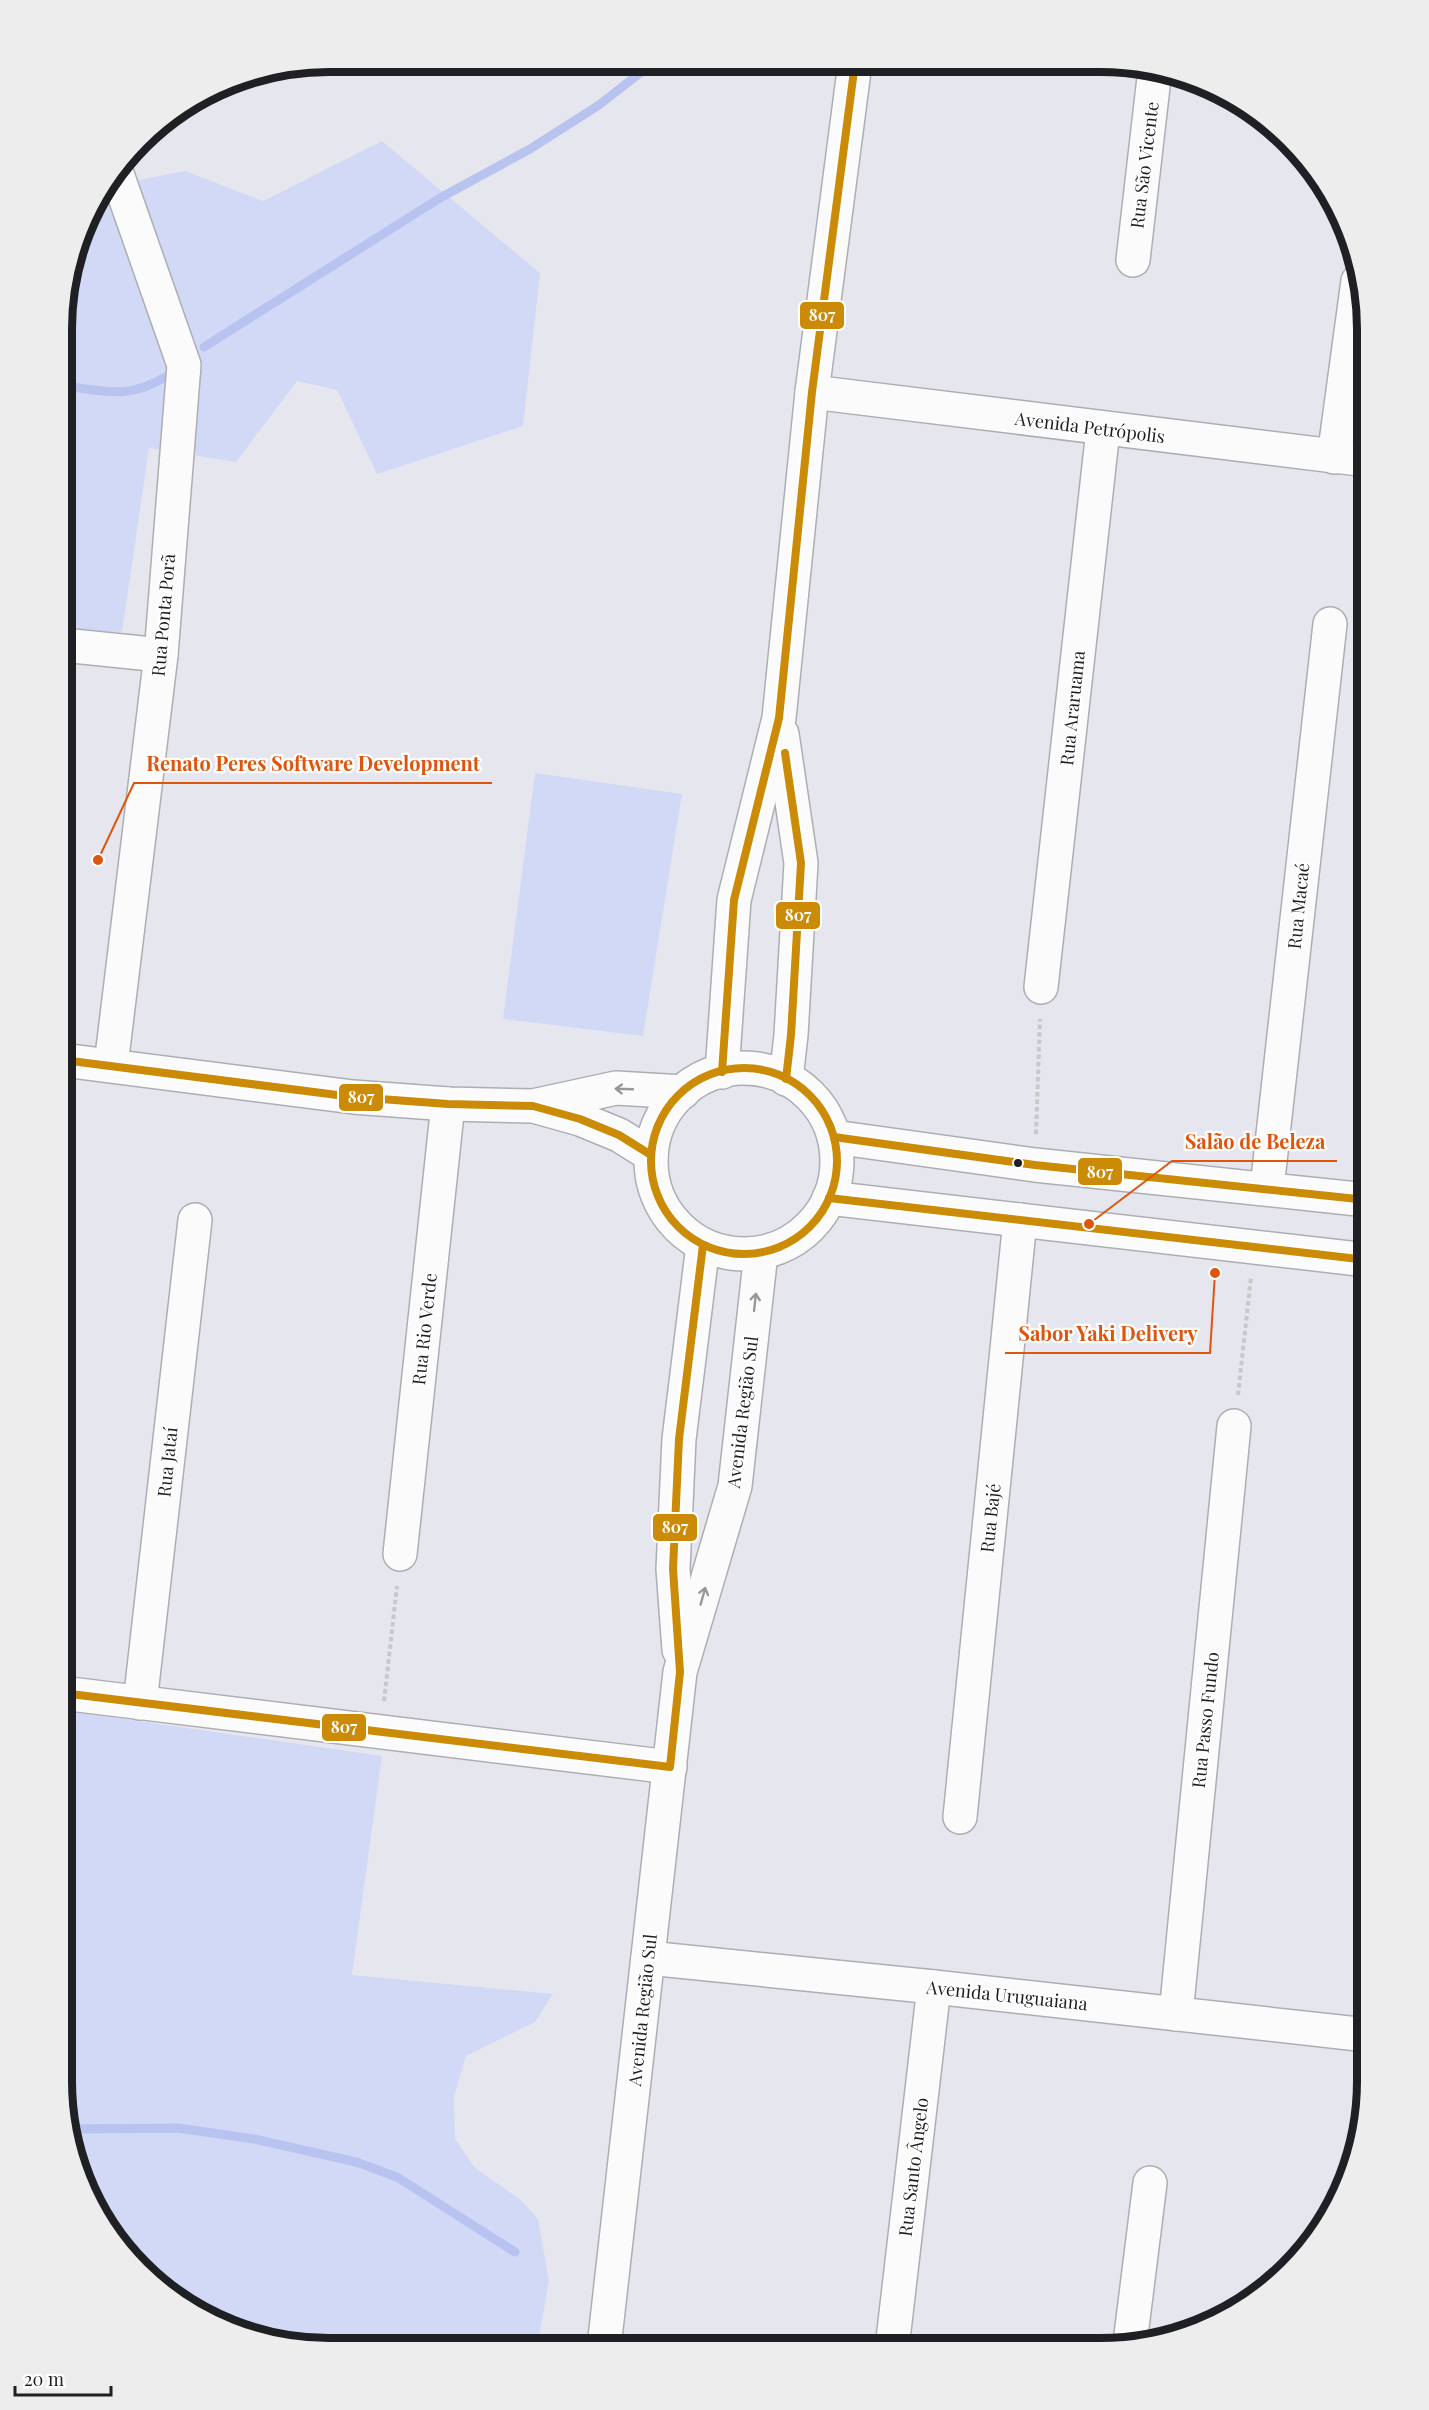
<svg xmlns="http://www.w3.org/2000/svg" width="1429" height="2410" font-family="'Playfair Display',serif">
<rect width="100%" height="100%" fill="#e6e7ee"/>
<g fill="#d2d9f6">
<polygon points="382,141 540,273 523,426 377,474 337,390 297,381 236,462 149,448 122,632 63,629 64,294 89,210 108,186 185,171 263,201"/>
<polygon points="535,773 682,794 643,1036 503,1019"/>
<polygon points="62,1710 382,1756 352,1975 553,1994 535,2022 466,2056 454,2096 455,2139 475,2168 521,2200 538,2219 549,2281 537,2347 294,2346 226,2328 166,2293 117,2244 82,2183 62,2081"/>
</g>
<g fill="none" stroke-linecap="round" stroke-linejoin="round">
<g stroke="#b8c3ef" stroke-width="9">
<polyline points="204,347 440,198 530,149 599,105 654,62"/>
<path d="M64,386C106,391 128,400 167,376"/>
<polyline points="71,2129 178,2128 254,2139 356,2162 397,2177 515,2252"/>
</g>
<defs>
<g id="minor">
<polyline points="1133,260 1155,69"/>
<polyline points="812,392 1367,460"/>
<polyline points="1334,457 1358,281"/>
<polyline points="63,645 161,655"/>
<polyline points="782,734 801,863 791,1035 786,1079"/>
<polyline points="1041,987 1103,430"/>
<polyline points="63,1060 353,1097 448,1104 533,1106 616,1088 683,1092"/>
<polyline points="111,1065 161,655 184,365 117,174"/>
<circle cx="744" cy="1161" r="93"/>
<polyline points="722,1072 734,900 779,718 812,392 855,63"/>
<polyline points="537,1107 580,1119 619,1135 651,1155"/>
<polyline points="834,1137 1035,1165 1367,1200"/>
<polyline points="1267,1188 1330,624"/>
<polyline points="829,1198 1367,1260"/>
<polyline points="400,1554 448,1104"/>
<polyline points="679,1650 673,1569 679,1439 703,1245"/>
<polyline points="62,1693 670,1767"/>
<polyline points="140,1703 195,1220"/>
<polyline points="960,1817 1020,1220"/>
<polyline points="648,1958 934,1987 1367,2035"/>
<polyline points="1176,2014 1234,1426"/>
<polyline points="1130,2343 1150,2183"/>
<polyline points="604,2347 680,1672 735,1486 761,1253"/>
<polyline points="892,2348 934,1987"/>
</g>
</defs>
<use href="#minor" stroke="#adaeb3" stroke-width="36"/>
<g stroke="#c8c8ca" stroke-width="4" stroke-dasharray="4.5 3" stroke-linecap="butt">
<polyline points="1036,1134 1040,1019"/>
<polyline points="1238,1395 1251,1277"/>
<polyline points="384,1701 397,1586"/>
</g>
<use href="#minor" stroke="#fbfbfc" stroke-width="33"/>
<defs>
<g id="bus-1">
<polyline points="785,753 801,863 791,1035 786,1079"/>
<polyline points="63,1060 353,1097 448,1104 533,1106 580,1119 619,1135 651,1155"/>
<circle cx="744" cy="1161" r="93"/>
<polyline points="722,1072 734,900 779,718 812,392 855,63"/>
<polyline points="834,1137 1035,1165 1367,1200"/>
<polyline points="829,1198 1367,1260"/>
<polyline points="62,1693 670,1767 680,1672 673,1569 679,1439 703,1245"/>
</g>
</defs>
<use href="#bus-1" stroke="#fff" stroke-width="12"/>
<use href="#bus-1" stroke="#cc8b07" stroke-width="8"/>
</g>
<defs><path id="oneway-shaft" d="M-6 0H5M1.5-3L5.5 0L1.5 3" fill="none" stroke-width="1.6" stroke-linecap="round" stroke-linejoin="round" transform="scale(1.5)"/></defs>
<g stroke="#98989b">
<use href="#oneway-shaft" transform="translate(624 1089) rotate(-178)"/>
<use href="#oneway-shaft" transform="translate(755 1302) rotate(-84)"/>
<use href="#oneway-shaft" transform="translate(703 1596) rotate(-74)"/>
</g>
<circle fill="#1f2024" stroke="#fff" stroke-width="2" cx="1018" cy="1163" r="5"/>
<g text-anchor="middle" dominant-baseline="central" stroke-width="4.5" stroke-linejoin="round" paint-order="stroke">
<g font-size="18" fill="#1f2024" stroke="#fff">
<text transform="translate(1144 165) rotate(-83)">Rua São Vicente</text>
<text transform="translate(1090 427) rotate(7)">Avenida Petrópolis</text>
<text transform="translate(163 615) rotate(-85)">Rua Ponta Porã</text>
<text transform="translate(1072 708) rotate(-84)">Rua Araruama</text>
<text transform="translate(1298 906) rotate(-84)">Rua Macaé</text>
<text transform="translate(424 1329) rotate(-84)">Rua Rio Verde</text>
<text transform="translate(742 1412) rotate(-83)">Avenida Região Sul</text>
<text transform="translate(167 1462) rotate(-84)">Rua Jataí</text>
<text transform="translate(990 1518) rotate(-84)">Rua Bajé</text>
<text transform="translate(1205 1720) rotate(-84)">Rua Passo Fundo</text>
<text transform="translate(1007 1995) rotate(6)">Avenida Uruguaiana</text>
<text transform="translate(642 2010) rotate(-84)">Avenida Região Sul</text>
<text transform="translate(913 2167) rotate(-83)">Rua Santo Ângelo</text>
</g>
</g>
<path d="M0 0H1429V2410H0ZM329 72H1100A257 257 0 0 1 1357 329V2081A257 257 0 0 1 1100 2338H329A257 257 0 0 1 72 2081V329A257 257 0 0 1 329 72Z" fill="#ededed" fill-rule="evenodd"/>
<path fill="none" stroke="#1f2024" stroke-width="8" d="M329 72H1100A257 257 0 0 1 1357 329V2081A257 257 0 0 1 1100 2338H329A257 257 0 0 1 72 2081V329A257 257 0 0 1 329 72Z"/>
<path fill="none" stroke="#de560d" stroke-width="2" d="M98 860L134 783H492M1089 1224L1172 1161H1337M1215 1273L1210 1353H1005"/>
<g fill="#de560d" stroke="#fff" stroke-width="2">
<circle cx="98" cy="860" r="6"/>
<circle cx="1089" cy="1224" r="6"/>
<circle cx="1215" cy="1273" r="6"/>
</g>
<g font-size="20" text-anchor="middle" font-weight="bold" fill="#de560d" stroke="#fff" stroke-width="4.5" stroke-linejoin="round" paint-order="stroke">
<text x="313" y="771">Renato Peres Software Development</text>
<text x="1255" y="1149">Salão de Beleza</text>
<text x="1108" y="1341">Sabor Yaki Delivery</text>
</g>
<g stroke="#fff" stroke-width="2">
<rect x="799" y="301" width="46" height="29" rx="6" fill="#cc8b07"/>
<rect x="775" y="901" width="46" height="29" rx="6" fill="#cc8b07"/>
<rect x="338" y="1083" width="46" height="29" rx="6" fill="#cc8b07"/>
<rect x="1077" y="1157" width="46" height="29" rx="6" fill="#cc8b07"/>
<rect x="652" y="1513" width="46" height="29" rx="6" fill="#cc8b07"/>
<rect x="321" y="1713" width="46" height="29" rx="6" fill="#cc8b07"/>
</g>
<g font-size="16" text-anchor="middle" font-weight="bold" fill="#fff">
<text x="822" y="321">807</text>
<text x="798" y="921">807</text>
<text x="361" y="1103">807</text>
<text x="1100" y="1178">807</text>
<text x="675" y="1533">807</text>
<text x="344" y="1733">807</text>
</g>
<path d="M15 2386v9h96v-9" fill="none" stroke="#1f2024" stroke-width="3"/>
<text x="24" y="2386" font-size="18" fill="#1f2024" stroke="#ffffff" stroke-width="4.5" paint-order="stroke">20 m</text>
</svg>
